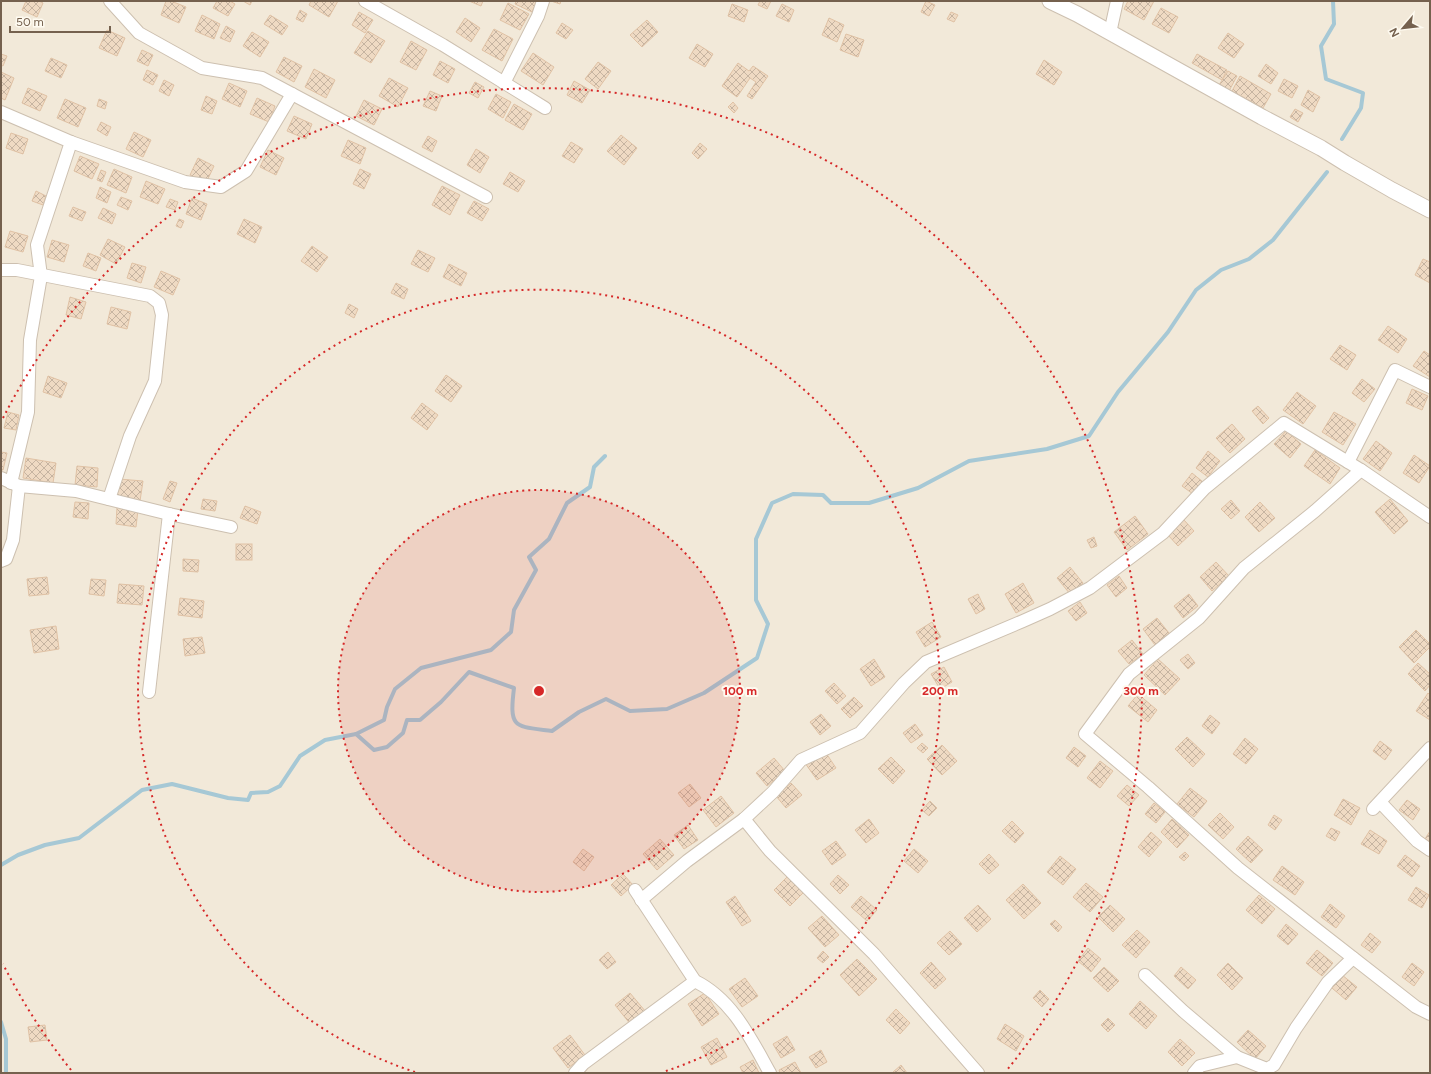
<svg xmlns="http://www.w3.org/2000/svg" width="1431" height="1074" font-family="Figtree,sans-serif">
<defs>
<pattern id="building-cross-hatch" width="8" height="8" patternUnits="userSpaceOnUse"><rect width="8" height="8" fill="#efdac3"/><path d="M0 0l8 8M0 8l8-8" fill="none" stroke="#c6b4a1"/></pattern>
</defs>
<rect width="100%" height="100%" fill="#fbf7ea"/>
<rect fill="#f2e9d9" x="1" y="1" width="1429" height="1072"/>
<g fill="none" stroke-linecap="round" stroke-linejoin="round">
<g stroke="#a6c8d5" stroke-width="4">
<polyline points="1333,1 1334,24 1321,46 1326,79 1363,93 1361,108 1342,139"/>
<polyline points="356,734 384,720 387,707 395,689 421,668 491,650 511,632 514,610 536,570 529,557 549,539 567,503 590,487 594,467 605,456"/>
<path d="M1,865L18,855L45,845L79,838L142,790L172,784L228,798L248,800L251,793L268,792L280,786L300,756L325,740L356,734L374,750L387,747L403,733L407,720H420L441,702L469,672L514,688C509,729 514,726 552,731L579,712L606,699L630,711L667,709L704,693L757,658L768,624L756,600V539L772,503L793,494L823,495L831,503H869L918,488L969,461L1047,449L1089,436L1118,392L1168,332L1196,290L1221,270L1249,259L1273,240L1327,172"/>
<polyline points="1,1022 6,1039 6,1073"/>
</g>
</g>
<g fill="url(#building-cross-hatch)" stroke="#e0c2a5">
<polygon points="26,1 39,1 43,3 37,17 22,10"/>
<polygon points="166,1 171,1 186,7 179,23 161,15"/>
<polygon points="217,1 230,1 235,4 228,16 213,8"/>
<polygon points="243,1 252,1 250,5"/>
<polygon points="311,1 338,1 329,17 309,5"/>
<polygon points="469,1 483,1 481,6"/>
<polygon points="516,1 537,1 532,12 515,4"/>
<polygon points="551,1 561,1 560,4"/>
<polygon points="760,1 771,1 767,9 758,5"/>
<polygon points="926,1 935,5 929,16 921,12"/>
<polygon points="1128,1 1154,1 1144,20 1124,9"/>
<polygon points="508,3 529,14 520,30 500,20"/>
<polygon points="732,4 748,10 744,22 728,16"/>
<polygon points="782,4 794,10 789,22 776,16"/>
<polygon points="1161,8 1178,17 1169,33 1152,24"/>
<polygon points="300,10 307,14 303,22 296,19"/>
<polygon points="359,12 373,20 365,33 352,25"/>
<polygon points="951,12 958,15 954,22 947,19"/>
<polygon points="202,15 220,24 214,39 195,31"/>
<polygon points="270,15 288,26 282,35 264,24"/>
<polygon points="465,18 480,28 471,42 456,32"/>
<polygon points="829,18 844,25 837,42 822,35"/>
<polygon points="647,20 658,32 642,47 630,35"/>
<polygon points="562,23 573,30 566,39 556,33"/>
<polygon points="226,26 235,31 230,42 220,38"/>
<polygon points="494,29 513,39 502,61 482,50"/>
<polygon points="107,30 125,38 117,56 99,48"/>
<polygon points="368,31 385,41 371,63 354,53"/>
<polygon points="252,32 269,42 260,57 243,46"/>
<polygon points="1228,33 1244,44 1234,58 1218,48"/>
<polygon points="846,34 864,40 858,57 840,50"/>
<polygon points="411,41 427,50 416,70 400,62"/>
<polygon points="697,44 713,54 705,67 689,58"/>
<polygon points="142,50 153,55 148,66 137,61"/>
<polygon points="533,53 554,67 543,85 521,71"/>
<polygon points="1,54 7,56 3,66 1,65"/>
<polygon points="1197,54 1227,70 1222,80 1192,63"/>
<polygon points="284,57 302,66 294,82 276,72"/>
<polygon points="51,58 67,65 61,78 45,71"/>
<polygon points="1044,60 1062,72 1054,85 1036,74"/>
<polygon points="440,61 455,69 448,83 433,75"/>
<polygon points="598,62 611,71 598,89 585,79"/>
<polygon points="738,63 749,71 753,66 768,76 752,99 747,96 756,82 750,78 737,97 722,86"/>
<polygon points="1266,64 1278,73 1271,84 1258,76"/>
<polygon points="314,69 335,80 326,98 305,87"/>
<polygon points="147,70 158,75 153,85 143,80"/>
<polygon points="1228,71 1237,76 1229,91 1219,85"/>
<polygon points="1,72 14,78 5,100 1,98"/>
<polygon points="1240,76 1271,94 1263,108 1232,91"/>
<polygon points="389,78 408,88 398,107 379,96"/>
<polygon points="1284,79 1298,86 1292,98 1278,91"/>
<polygon points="164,80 174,85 169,96 159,91"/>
<polygon points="574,81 590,90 582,103 567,95"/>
<polygon points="475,82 484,87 478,98 469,93"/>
<polygon points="229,83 247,91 240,107 222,99"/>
<polygon points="28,88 47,96 40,111 22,103"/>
<polygon points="1308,90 1320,97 1313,112 1301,105"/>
<polygon points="430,91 442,96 436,111 423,106"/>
<polygon points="496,94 511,102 503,118 488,109"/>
<polygon points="206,96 217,101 212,114 201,110"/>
<polygon points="257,98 275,106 269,122 250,114"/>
<polygon points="65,99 86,108 78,127 57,118"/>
<polygon points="99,99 107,102 105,109 97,106"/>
<polygon points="364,100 382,109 374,125 356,116"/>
<polygon points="733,102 738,108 734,113 728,107"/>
<polygon points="514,104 532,114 523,130 505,120"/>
<polygon points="1295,109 1303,113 1298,122 1290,117"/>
<polygon points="294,116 312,124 306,139 287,131"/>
<polygon points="101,122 111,127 107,136 97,130"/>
<polygon points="134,132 151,140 143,157 126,149"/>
<polygon points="11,133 28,139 23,154 6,148"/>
<polygon points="621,135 637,148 624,165 607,151"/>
<polygon points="428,136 437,141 432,152 422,147"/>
<polygon points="348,140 366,148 360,164 341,156"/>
<polygon points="571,142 583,149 574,163 562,156"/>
<polygon points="700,143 707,149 698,159 692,153"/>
<polygon points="476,149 489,157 480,173 467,165"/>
<polygon points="268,150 284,158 276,175 260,167"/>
<polygon points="80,156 99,164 92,179 74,171"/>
<polygon points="198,158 214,166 206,183 190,175"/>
<polygon points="114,169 132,177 126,193 107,185"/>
<polygon points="360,169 371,174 364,189 353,184"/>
<polygon points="101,170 106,172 102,182 97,180"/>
<polygon points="510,172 525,181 518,192 503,184"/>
<polygon points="146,181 165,189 158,204 140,197"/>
<polygon points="442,186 460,195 450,215 432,205"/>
<polygon points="100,187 111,192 107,203 96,198"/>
<polygon points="36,191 46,196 43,205 32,201"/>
<polygon points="121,197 132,201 128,210 117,205"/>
<polygon points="192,198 207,204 201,220 186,214"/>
<polygon points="170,199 178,202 175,210 166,207"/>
<polygon points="474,201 489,209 482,221 467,213"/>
<polygon points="73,207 86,212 82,221 69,216"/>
<polygon points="103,208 116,214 112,224 98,218"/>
<polygon points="179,219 184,221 181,228 176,226"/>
<polygon points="244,219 262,227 255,243 237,234"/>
<polygon points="10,231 28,236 23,252 5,247"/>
<polygon points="108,239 125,247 116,264 100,255"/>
<polygon points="52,240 69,245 64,262 47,257"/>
<polygon points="312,246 328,257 317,272 301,261"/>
<polygon points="418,250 435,258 428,272 411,264"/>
<polygon points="88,253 101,258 96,271 83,266"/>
<polygon points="1423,259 1430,262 1430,283 1415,275"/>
<polygon points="132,263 146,267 141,283 127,278"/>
<polygon points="449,264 467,273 461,286 443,277"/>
<polygon points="161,271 180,279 173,295 154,287"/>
<polygon points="396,283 408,289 404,299 391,293"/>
<polygon points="70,297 86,302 81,319 66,315"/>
<polygon points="349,304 358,309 354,318 345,313"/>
<polygon points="111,307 131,312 127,329 107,324"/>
<polygon points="1388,326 1407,339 1398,353 1378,340"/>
<polygon points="1340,345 1356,355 1347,370 1330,359"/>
<polygon points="1424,351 1430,355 1430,377 1413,366"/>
<polygon points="446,375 462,386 451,402 435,391"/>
<polygon points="48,376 67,383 61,398 43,392"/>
<polygon points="1362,379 1375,389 1364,402 1352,393"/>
<polygon points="1412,389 1428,396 1422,410 1406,403"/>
<polygon points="1297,392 1316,406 1303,424 1283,410"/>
<polygon points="422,403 438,415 427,430 411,418"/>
<polygon points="1258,406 1269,418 1263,424 1252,411"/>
<polygon points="8,412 19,415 16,430 4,428"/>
<polygon points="1334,412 1356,424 1343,445 1322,432"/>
<polygon points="1232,424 1245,439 1230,453 1216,438"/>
<polygon points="1286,431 1301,444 1290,458 1274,444"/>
<polygon points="1376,441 1392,453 1380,471 1363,459"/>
<polygon points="1315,450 1340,468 1330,484 1304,466"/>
<polygon points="1208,451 1220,461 1208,477 1196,468"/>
<polygon points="1,452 7,453 3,470 1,470"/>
<polygon points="1414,455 1430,466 1419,483 1403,473"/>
<polygon points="26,458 56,463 53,483 23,478"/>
<polygon points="77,466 98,468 97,487 75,485"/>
<polygon points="1192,473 1203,482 1193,494 1182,486"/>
<polygon points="119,479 143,481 140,501 117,498"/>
<polygon points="170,481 177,483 170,502 163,499"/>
<polygon points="203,499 217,501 215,511 201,509"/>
<polygon points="1390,499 1408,521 1394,534 1375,512"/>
<polygon points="1231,500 1240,511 1231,519 1221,509"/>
<polygon points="75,502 89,503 88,519 73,517"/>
<polygon points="1260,502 1275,518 1259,532 1245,517"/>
<polygon points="245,506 261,512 257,524 240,518"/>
<polygon points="117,507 138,510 136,527 116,524"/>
<polygon points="1135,516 1148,534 1127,550 1114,532"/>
<polygon points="1184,520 1194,531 1178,546 1168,535"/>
<polygon points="1094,537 1097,546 1091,548 1087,540"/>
<rect x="236" y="544" width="16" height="16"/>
<polygon points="183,559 199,560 198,572 183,571"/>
<polygon points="1216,562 1229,576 1212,591 1200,577"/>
<polygon points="1070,567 1083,583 1070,594 1057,578"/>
<polygon points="1119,576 1127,588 1116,597 1107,585"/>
<polygon points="47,577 49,594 29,596 27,579"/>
<polygon points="91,579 106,580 104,596 89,594"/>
<polygon points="1023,583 1034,603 1016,613 1005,594"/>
<polygon points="119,584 144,586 142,605 117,603"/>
<polygon points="978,594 985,609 976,614 968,599"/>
<polygon points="1189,594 1198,606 1183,618 1174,606"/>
<polygon points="180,598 204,601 202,618 178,615"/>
<polygon points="1080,602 1087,613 1076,621 1068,611"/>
<polygon points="1157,618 1169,633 1155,645 1143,629"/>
<polygon points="932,622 941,637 925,647 916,632"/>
<polygon points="56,626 59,649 34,653 30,630"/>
<polygon points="1416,630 1430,644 1430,647 1414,663 1399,647"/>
<polygon points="202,637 205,653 185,656 183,639"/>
<polygon points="1132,640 1143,654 1129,664 1118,651"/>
<polygon points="1188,654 1195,663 1188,669 1180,660"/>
<polygon points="874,659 885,677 871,686 860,669"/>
<polygon points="1158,659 1180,679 1165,695 1144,675"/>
<polygon points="1418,663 1430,674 1430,685 1425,691 1408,674"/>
<polygon points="944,667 952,682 940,689 931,674"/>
<polygon points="834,683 846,696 837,704 825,691"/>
<polygon points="1428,693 1430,695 1430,720 1416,711"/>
<polygon points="1138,694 1157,710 1148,722 1128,706"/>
<polygon points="854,697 863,706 850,718 841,709"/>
<polygon points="821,714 831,726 820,735 810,722"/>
<polygon points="1210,715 1220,723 1212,734 1202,726"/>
<polygon points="915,724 923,735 911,743 903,733"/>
<polygon points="1187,737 1205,754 1193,767 1175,749"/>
<polygon points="1245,738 1258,749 1246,764 1233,754"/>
<polygon points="1380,741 1392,750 1385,760 1373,751"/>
<polygon points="922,743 928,748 923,753 917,748"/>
<polygon points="942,745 957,761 942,775 927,759"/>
<polygon points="1074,747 1086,756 1078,767 1066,758"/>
<polygon points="824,750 836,768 817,780 805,763"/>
<polygon points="891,757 905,771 893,784 878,769"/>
<polygon points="774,758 785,771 767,786 756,773"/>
<polygon points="1100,761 1113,771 1100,788 1087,778"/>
<polygon points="791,783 802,795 786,808 776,796"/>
<polygon points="690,784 701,798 689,807 678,793"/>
<polygon points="1127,785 1139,795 1129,806 1117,796"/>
<polygon points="1190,788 1207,801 1194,817 1177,804"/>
<polygon points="721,796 734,813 716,827 703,810"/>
<polygon points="1343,799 1360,808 1351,825 1334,815"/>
<polygon points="1407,800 1420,809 1413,820 1399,810"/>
<polygon points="930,801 937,808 929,816 922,810"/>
<polygon points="1154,803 1165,812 1156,823 1145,814"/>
<polygon points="1220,813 1234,827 1223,839 1208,825"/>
<polygon points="1274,815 1282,820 1275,830 1268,825"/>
<polygon points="869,819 879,833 866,843 855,830"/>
<polygon points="1172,819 1189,835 1177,848 1161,832"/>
<polygon points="1012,821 1024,833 1015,843 1002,831"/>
<polygon points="688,825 698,840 684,849 674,835"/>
<polygon points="1331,828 1340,832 1335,841 1326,836"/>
<polygon points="1370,830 1387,841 1379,854 1361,844"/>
<polygon points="1430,831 1430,842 1425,839"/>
<polygon points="1151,832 1162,842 1149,857 1138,847"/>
<polygon points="1248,836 1263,850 1251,863 1236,849"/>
<polygon points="660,839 674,855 657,870 643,854"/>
<polygon points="836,841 846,855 832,865 822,851"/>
<polygon points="583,849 594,857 584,871 573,862"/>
<polygon points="914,849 928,861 918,873 904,861"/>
<polygon points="1185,852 1189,856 1184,861 1179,857"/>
<polygon points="989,854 999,865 989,874 979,864"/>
<polygon points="1405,855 1420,866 1412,877 1397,866"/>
<polygon points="1060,856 1076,869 1063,885 1047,872"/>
<polygon points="1282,866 1304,882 1295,895 1273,880"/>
<polygon points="623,874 633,885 621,896 611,885"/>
<polygon points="838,875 849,885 840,894 830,884"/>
<polygon points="787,877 803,893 790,906 774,890"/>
<polygon points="1086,883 1103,897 1090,912 1073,897"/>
<polygon points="1023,884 1041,903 1024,919 1006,900"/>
<polygon points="1416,887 1429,895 1422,908 1408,900"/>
<polygon points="1259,895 1275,909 1262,924 1246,910"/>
<polygon points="735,896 751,921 742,926 726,902"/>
<polygon points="861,896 877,910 867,921 851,907"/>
<polygon points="1330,904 1345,916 1336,928 1321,917"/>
<polygon points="978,905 991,919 977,932 964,918"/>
<polygon points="1110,905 1125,919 1113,932 1098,917"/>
<polygon points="822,916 839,935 825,947 808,928"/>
<polygon points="1055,920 1062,927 1058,932 1050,924"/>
<polygon points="1286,924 1298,934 1288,945 1277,936"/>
<polygon points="1137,930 1150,942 1136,958 1122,945"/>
<polygon points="950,931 962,944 949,955 937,943"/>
<polygon points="1370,933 1381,942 1372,953 1361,945"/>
<polygon points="1088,948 1101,959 1091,972 1078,961"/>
<polygon points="1317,950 1333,963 1322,976 1306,963"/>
<polygon points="823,951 829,957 823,963 817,958"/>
<polygon points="608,952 616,962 607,969 599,960"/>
<polygon points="857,959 877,979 859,996 840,975"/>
<polygon points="931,962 946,979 935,989 920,973"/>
<polygon points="1228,963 1243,978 1232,990 1217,975"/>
<polygon points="1412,963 1424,972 1414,986 1402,977"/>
<polygon points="1104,967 1119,981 1108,992 1093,978"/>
<polygon points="1181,967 1196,980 1188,989 1174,976"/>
<polygon points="1342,975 1357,987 1346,1000 1332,988"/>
<polygon points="745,978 758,996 742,1007 729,989"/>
<polygon points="1040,990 1049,999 1042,1007 1033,998"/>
<polygon points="630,993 646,1012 631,1025 615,1005"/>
<polygon points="705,993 719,1014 702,1026 688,1004"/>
<polygon points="1140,1001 1157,1016 1146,1029 1129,1014"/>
<polygon points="896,1009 910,1023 900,1034 886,1020"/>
<polygon points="1108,1018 1115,1025 1108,1032 1101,1025"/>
<polygon points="1005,1024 1024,1036 1016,1051 997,1039"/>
<polygon points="45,1025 47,1040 30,1042 28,1027"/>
<polygon points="1248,1030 1266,1046 1255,1059 1237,1042"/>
<polygon points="570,1035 585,1055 568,1068 553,1048"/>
<polygon points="787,1036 795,1050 781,1058 773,1044"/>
<polygon points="717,1038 727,1057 711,1065 701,1047"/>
<polygon points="1180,1039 1195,1053 1182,1066 1168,1052"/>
<polygon points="821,1050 827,1062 816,1068 809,1057"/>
<polygon points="753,1060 759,1073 743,1073 740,1067"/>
<polygon points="795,1062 801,1073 780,1073 779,1070"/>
<polygon points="901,1065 907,1073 892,1073"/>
</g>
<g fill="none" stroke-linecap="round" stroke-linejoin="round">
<defs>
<g id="minor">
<polyline points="110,1 139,33 202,68 262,78 486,197"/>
<polyline points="365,1 443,45 545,108"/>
<polyline points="1110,33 1117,1"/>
<polyline points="504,83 538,16 543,1"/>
<polyline points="1,112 71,142 37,245 41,276 30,340 28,412 11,483"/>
<polyline points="71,142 185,182 221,187 246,171 292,94"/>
<polyline points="1,270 17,270 150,296 159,303 162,315 155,381 130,436 109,499"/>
<polyline points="1348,462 1395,370 1430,387"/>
<polyline points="1361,470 1315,511 1244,568 1199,618 1129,674 1085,734 1148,787 1238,868 1416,1007 1430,1014"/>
<polyline points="1,478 19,486 76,491 169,514 231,527"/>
<polyline points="1,561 6,559 13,540 19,486"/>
<polyline points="149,692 169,514"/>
<polyline points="1380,802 1417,841 1430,850"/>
<polyline points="1373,809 1430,748"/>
<polyline points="744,819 770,851 874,954 978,1073"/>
<path d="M635,890L695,981C732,999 751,1039 770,1073"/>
<polyline points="641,900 687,861 744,819 773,792 801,760 860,733 904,683 926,662 1023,621 1050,609 1090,588 1163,533 1205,488 1284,423 1361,470 1430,517"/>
<polyline points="1145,975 1183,1011 1237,1057 1267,1069 1274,1065 1296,1028 1328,982 1353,958"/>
<polyline points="575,1073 583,1064 695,981"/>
<polyline points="1194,1073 1200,1066 1237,1057"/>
</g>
<polyline id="tertiary" points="1050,1 1077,14 1262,117 1321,148 1345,163 1392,190 1430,210"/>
</defs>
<use href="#minor" stroke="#cdc0b0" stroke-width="14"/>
<use href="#tertiary" stroke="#cdc0b0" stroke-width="17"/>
<use href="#minor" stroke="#fff" stroke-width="12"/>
<use href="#tertiary" stroke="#fff" stroke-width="15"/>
</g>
<circle cx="539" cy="691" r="201" fill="#d62828" fill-opacity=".12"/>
<g fill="none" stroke="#d62828" stroke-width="2" stroke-dasharray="2 4">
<circle cx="539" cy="691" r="201"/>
<path d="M415 1072A401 401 0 1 1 663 1072"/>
<path d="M71 1070A602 602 0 0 1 3 964M3 418A602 602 0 1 1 1007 1070"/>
</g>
<circle cx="539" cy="691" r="6" fill="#d62828" stroke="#fefaf0" stroke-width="2"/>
<g font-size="12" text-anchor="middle" font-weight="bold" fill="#d62828" stroke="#fefaf0" stroke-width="4" stroke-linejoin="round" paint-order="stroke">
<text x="740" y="695">100 m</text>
<text x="940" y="695">200 m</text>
<text x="1141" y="695">300 m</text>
</g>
<rect width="1431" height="1074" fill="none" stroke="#75614e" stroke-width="4"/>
<g transform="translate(1403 28) rotate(242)" stroke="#fefaf0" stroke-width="3" paint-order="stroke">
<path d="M0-3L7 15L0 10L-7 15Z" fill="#75614e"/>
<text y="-6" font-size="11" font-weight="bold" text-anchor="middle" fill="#75614e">N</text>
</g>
<path d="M10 26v6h100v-6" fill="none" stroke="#75614e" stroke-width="2"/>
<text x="16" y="26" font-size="12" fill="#75614e" stroke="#fefaf0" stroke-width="3" paint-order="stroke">50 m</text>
</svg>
